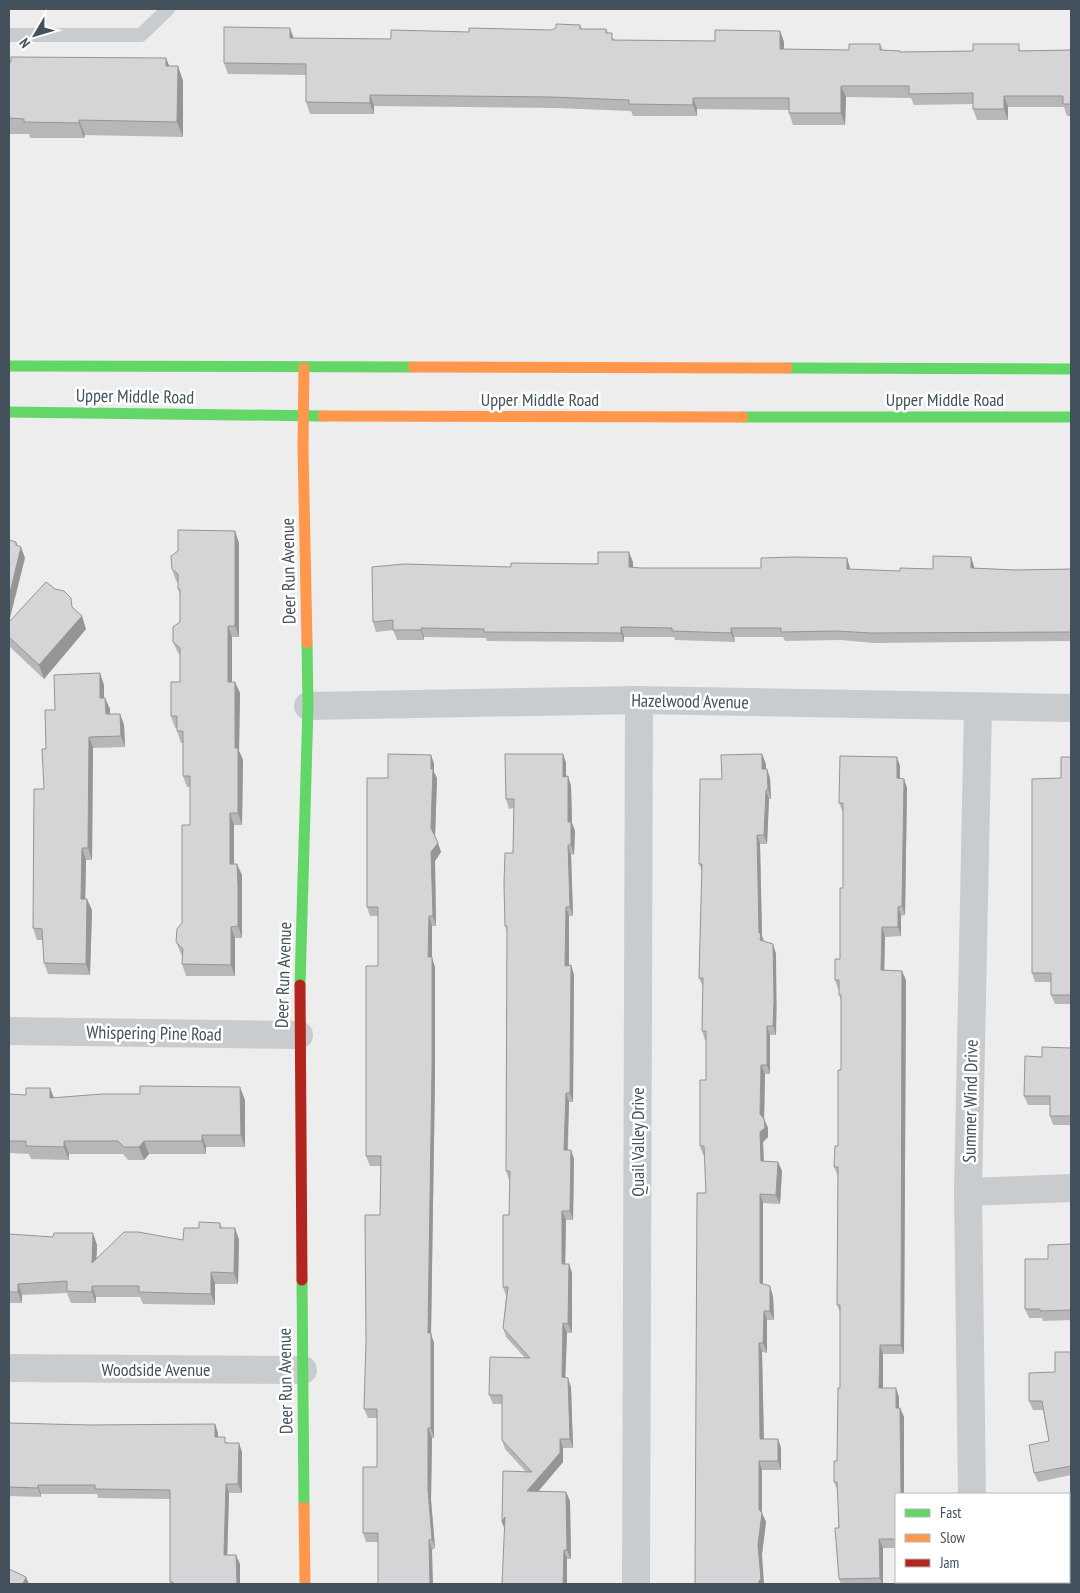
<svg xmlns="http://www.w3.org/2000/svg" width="1080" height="1593" font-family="'PT Sans Narrow',sans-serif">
<rect width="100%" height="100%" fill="#eeeded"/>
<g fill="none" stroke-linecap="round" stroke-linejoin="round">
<polyline stroke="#c8cccf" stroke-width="14" points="9,35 141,35 168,9"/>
<g stroke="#c8cccf" stroke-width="28">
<polyline points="308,706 639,700 1071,708"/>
<polyline points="9,1031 299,1035"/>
<polyline points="968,1192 1071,1188"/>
<polyline points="9,1368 303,1370"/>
<polyline points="972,1494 968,1192 978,707"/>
<polyline points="1000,1582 1002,1584"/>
<polyline points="636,1584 639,700"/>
</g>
<g stroke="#63d668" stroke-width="11">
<polyline points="9,366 413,367"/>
<polyline points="787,368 1071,369"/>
<polyline points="9,412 323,416"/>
<polyline points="743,417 1071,417"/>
<polyline points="300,985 308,706 307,643"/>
<polyline points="302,1280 304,1507"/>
</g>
<g stroke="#ff974d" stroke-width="11">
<polyline points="413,367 787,368"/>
<polyline points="304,368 303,447 307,643"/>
<polyline points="323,416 743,417"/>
<polyline points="304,1507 305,1584"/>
</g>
<polyline stroke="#b3261e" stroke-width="11" points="300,985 302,1280"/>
</g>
<g fill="#b7b7b9">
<polygon points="580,25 582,29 606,29 608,33 615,40 715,41 780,31 784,42 784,49 849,50 880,44 883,50 900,51 901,52 1071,50 1071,116 1067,116 1064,107 1008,107 1008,120 977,120 973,109 973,104 914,105 911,98 846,97 845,125 793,125 789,113 789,110 697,109 697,116 633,116 631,111 554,108 374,106 374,114 310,114 306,102 306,75 228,74 224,63 294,38 391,39 469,32 551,30"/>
<polygon points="166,58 169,66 178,66 183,81 183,137 85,135 84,138 30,138 29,134 9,134 9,62"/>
<polygon points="239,543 239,637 232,637 232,682 235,682 240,693 239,751 243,760 242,825 234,825 234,864 242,875 242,938 235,938 235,976 186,976 182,964 183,956 181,954 176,942 182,923 190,825 190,787 187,787 183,776 183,743 181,743 177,731 177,728 175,728 171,716 180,682 180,655 178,653 173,642 180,622 180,595 178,589 178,582 176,581 172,569"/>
<polygon points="971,557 974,568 1015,570 1071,569 1071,641 874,643 841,640 785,641 783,637 734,637 735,642 675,640 674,637 624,637 624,642 487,641 486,638 424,637 424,640 397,640 393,630 376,632 373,622 511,567 633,562 633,568 761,568 847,558 850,570 900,571 933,569"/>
<polygon points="75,609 86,629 44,679 9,646 9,622"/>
<polygon points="104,685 104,698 110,709 110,714 120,714 124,725 125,747 93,748 92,860 86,860 85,899 92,910 90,975 48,974 44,963 43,940 37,940 33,928 44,789 46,749 55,710"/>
<polygon points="563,754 566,763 566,776 568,776 571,786 572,823 575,831 574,855 571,854 573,916 569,916 569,966 571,965 574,975 573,1102 569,1102 568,1150 574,1159 573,1220 566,1220 565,1264 569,1264 572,1273 572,1333 567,1333 565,1378 571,1387 573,1448 563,1448 563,1462 538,1491 566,1492 570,1501 571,1559 567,1559 567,1584 502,1584 526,1472 505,1449 502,1440 502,1404 493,1404 489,1395 525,1358 506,1337 503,1328 506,1296 503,1287 509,1215 510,1180 509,1180 506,1171 507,932 505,926 513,853 514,808 509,809 506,799"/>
<polygon points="431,755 434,764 434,772 437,778 435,836 441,852 435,861 436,926 432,926 432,958 435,967 435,1077 431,1334 434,1343 434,1438 432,1438 431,1500 435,1548 432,1550 378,1542 366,1542 363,1533 377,1467 377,1418 368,1418 364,1409 380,1215 381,1166 370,1166 366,1156 378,966 378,916 370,916 367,907 388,778"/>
<polygon points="1071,757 1071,1004 1055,1004 1051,995 1051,982 1035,982 1032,973 1061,778"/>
<polygon points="766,764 766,769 770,778 771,799 769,799 767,844 760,844 762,936 764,941 773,944 776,954 777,1008 776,1035 770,1035 770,1074 765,1074 764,1118 768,1128 768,1137 763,1142 764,1161 778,1162 782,1171 780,1204 763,1203 763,1284 773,1296 774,1320 767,1320 767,1353 762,1352 764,1439 778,1439 781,1448 781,1470 762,1470 762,1513 766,1522 762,1554 706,1193 705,1155 703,1155 700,1146 706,1080 706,1040 705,1040 702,1031 703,987 699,978 702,871 699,864 722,779"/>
<polygon points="900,766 900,778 904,779 907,788 905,915 901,916 901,936 885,937 884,970 906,980 904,1354 883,1354 883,1388 899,1397 899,1408 900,1408 904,1417 896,1494 896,1548 883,1548 883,1584 841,1584 839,1579 838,1491 834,1482 837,1461 840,1388 840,1312 837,1305 838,1176 834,1167 838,1146 841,1070 841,1000 839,995 839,989 838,989 835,980 840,959 843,888 843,812 839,803"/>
<polygon points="1071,1048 1071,1125 1053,1125 1050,1116 1050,1105 1028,1105 1024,1096 1042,1057"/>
<polygon points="50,1088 54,1098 245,1100 245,1147 206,1147 206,1154 149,1154 144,1160 128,1160 123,1154 69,1154 69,1160 31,1159 29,1154 9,1153 9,1094 26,1095"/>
<polygon points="220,1223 222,1228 235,1228 239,1240 238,1284 215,1284 215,1305 143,1304 140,1297 96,1297 96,1303 71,1303 67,1293 22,1295 22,1303 9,1303 9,1234 97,1245 96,1258 183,1240 199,1228"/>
<polygon points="1071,1244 1071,1320 1043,1321 1042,1318 1029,1318 1025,1309 1048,1259"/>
<polygon points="1071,1352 1071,1475 1038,1482 1034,1473 1049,1441 1043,1410 1033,1410 1029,1401 1055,1372"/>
<polygon points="9,1423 89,1425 215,1424 218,1433 218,1437 242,1452 242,1493 229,1493 227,1555 240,1564 240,1584 171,1584 170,1582 170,1499 98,1498 97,1494 41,1494 41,1497 9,1496"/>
<polygon points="1064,1582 1069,1582 1071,1584 1066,1584"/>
</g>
<g fill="#959596">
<polygon points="290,28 294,39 290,38"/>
<polygon points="780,31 784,42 784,61 780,49"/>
<polygon points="166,58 172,73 166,66"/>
<polygon points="178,66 183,81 183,137 177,122"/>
<polygon points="841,86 846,97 845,125 841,113"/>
<polygon points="370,95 374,106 374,114 370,103"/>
<polygon points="1004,96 1008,107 1008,120 1004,109"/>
<polygon points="693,98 697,109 697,116 693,105"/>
<polygon points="79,120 85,135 84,138 79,123"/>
<polygon points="235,531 239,543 239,637 235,626"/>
<polygon points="16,542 20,552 21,547 25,558 10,618 9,614 9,597"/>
<polygon points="629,552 633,562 633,577 629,567"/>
<polygon points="971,557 974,566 974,578 971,568"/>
<polygon points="847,558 850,568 850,579 847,569"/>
<polygon points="82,616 86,629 44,679 39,665"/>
<polygon points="228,626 232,637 232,693 228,682"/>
<polygon points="621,627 624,637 624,642 621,633"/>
<polygon points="421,628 424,637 424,640 421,630"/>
<polygon points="731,628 734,637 735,642 731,633"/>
<polygon points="100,673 104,685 104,709 100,698"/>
<polygon points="235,682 240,693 239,751 243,760 242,825 238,813 235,748"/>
<polygon points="105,698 110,709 110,725 106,714"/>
<polygon points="120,714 124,725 125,747 121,736"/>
<polygon points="89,737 93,748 92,860 88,848"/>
<polygon points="563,754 566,763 566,786 563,777"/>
<polygon points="762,754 766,764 766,778 762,769"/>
<polygon points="431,755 434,764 434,772 437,778 435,838 431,828"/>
<polygon points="897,757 900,766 900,787 897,778"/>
<polygon points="767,769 770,778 771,799 768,789"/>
<polygon points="568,776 571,786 572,823 575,831 574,855 571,845 568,822"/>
<polygon points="904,779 907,788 905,915 902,906"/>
<polygon points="766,790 769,799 767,844 764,835"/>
<polygon points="230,813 234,825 234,875 230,864"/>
<polygon points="757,835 760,844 762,936 764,942 764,949 759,933"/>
<polygon points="438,843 441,852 435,861 436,926 433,916 431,852"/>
<polygon points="568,845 571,854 573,916 570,907"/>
<polygon points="82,848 86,860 85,910 81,899"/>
<polygon points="237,864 242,875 242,938 238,926"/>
<polygon points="87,899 92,910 90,975 86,964"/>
<polygon points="566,907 569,916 569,975 565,966"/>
<polygon points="898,907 901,916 901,936 898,927"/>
<polygon points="429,916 432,926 432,958 435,967 435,1077 431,1334 434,1343 434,1438 431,1428 428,1333"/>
<polygon points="231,927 235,938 235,976 231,965"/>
<polygon points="882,927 885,937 884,979 881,970"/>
<polygon points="773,944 776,954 776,1035 773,1026"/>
<polygon points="571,965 574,975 573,1102 570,1093"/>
<polygon points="902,971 906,980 904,1354 901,1345"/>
<polygon points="767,1026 770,1035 770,1074 767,1065"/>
<polygon points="761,1065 765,1074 764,1123 760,1114"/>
<polygon points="240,1087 245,1100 245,1147 241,1135"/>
<polygon points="50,1088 55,1101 50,1098"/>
<polygon points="566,1093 569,1102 567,1159 564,1150"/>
<polygon points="764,1119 768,1128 768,1137 763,1142 764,1170 761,1161 760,1132"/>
<polygon points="202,1135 206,1147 206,1154 202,1141"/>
<polygon points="64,1141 69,1154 69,1160 64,1147"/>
<polygon points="144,1141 149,1154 144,1160 139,1147"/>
<polygon points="571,1150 574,1159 573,1220 570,1211"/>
<polygon points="778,1162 782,1171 780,1204 776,1195"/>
<polygon points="760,1194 763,1203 763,1292 760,1283"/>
<polygon points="562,1211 566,1220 565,1273 562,1264"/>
<polygon points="235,1228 239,1240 238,1284 234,1273"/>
<polygon points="93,1233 97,1245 96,1274 92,1263"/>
<polygon points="569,1264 572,1273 572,1333 568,1324"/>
<polygon points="211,1272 215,1284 215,1305 211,1294"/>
<polygon points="18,1284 22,1295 22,1303 18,1292"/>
<polygon points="92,1286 96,1297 96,1303 92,1292"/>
<polygon points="770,1286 773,1296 774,1320 770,1311"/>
<polygon points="764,1311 767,1320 767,1353 763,1343"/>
<polygon points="563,1323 567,1333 565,1386 562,1377"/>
<polygon points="759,1343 762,1352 764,1448 760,1439"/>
<polygon points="880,1345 883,1354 883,1397 879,1388"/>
<polygon points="568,1378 571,1387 573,1448 570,1439"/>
<polygon points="896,1388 899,1397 899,1417 896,1408"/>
<polygon points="900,1408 904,1417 904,1494 901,1494"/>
<polygon points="215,1424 218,1433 218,1446 215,1437"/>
<polygon points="428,1428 432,1438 431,1500 435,1548 432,1539 428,1490"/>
<polygon points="560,1439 563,1448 563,1462 531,1500 527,1491"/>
<polygon points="778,1439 781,1448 781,1470 778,1461"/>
<polygon points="239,1443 242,1452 242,1493 238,1484"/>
<polygon points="759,1461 762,1470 762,1517 762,1513 766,1522 762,1554 764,1584 759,1584 758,1545"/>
<polygon points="226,1484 229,1493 227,1564 224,1555"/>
<polygon points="38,1485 41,1494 41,1497 38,1488"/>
<polygon points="566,1492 570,1501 571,1559 567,1550"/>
<polygon points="505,1517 505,1531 502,1522"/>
<polygon points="879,1539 883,1548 883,1584 882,1584 880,1578"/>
<polygon points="429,1540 432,1550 433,1584 430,1584"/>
<polygon points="564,1550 567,1559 567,1584 563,1584"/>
<polygon points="236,1555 240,1564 240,1584 237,1584"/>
<polygon points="26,1577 29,1584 23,1584"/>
</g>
<g fill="#d5d5d7" stroke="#959596">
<polygon points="556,24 580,25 580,29 606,29 606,33 612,33 612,40 715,41 715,30 780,31 780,49 849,50 849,44 880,44 880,50 900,51 900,52 973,51 973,44 1019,44 1019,51 1071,50 1071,104 1063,104 1063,96 1004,96 1004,109 973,109 973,93 909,94 909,86 841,86 841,113 789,113 789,98 693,98 693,105 629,104 629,100 550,97 370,95 370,103 306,102 306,64 224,63 224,27 290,28 290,38 391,39 391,30 469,32 469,28 551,30 556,28"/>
<polygon points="11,57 166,58 166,66 178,66 177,122 79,120 79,123 24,122 24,119 9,118 9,62 11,62"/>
<polygon points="178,530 235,531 235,626 228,626 228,682 235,682 235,748 238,748 238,813 230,813 230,864 237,864 238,885 238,926 231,927 231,965 182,964 183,949 176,942 177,929 182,923 182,825 190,825 190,776 183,776 183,731 177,731 177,716 171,716 171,682 180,682 180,648 173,642 173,627 180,622 180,589 178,589 178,574 172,569 171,556 178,551"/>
<polygon points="9,540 16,542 16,545 21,547 9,597"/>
<polygon points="598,552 629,552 629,567 641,568 761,568 761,558 795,557 847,558 847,569 900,571 900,568 933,569 933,556 971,557 971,568 1015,570 1071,569 1071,632 870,633 837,631 781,632 781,628 731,628 731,633 672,631 672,628 621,627 621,633 484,632 484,629 421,628 421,630 393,630 393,620 373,622 372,567 404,564 511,567 511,563 598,564"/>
<polygon points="46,582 55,589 64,591 71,598 72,607 82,616 39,665 9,637 9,622"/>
<polygon points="100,673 100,698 105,698 106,714 120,714 121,736 89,737 88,848 82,848 81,899 87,899 86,964 44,963 42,929 33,928 34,789 44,789 42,749 46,749 45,710 55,710 54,675"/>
<polygon points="388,754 431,755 431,769 433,769 431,828 438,843 431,852 433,916 429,916 428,957 432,957 432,1067 428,1333 431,1333 431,1428 428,1428 428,1490 432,1539 429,1540 430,1584 378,1584 378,1533 363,1533 363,1467 377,1467 377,1409 364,1409 366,1341 365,1215 380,1215 381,1156 366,1156 366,966 378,966 378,907 367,907 367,778 388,778"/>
<polygon points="505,754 563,754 563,777 568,776 568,822 571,822 571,845 568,845 570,907 566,907 565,966 571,965 570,1093 566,1093 564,1150 571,1150 570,1211 562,1211 562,1264 569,1264 568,1324 563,1323 562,1377 568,1378 570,1439 560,1439 560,1453 527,1491 566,1492 567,1550 564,1550 563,1584 502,1584 505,1517 502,1522 503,1471 532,1472 502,1440 502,1395 489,1395 490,1357 530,1358 503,1328 508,1287 503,1287 503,1215 509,1215 510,1171 506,1171 507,926 505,926 504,884 505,853 513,853 514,799 506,799"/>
<polygon points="762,754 762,769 767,769 768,789 766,790 764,835 757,835 759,933 761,933 760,940 773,944 774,999 773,1026 767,1026 767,1065 761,1065 760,1114 764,1119 765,1128 760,1132 761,1161 778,1162 776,1195 760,1194 760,1283 770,1286 770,1311 764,1311 763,1343 759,1343 760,1439 778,1439 778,1461 759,1461 759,1509 762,1513 758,1545 761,1579 759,1581 759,1584 695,1584 697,1193 706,1193 704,1146 700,1146 700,1080 706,1080 706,1031 702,1031 703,978 699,978 702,864 699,864 700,779 722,779 721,755"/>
<polygon points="840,756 897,757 897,778 904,779 902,906 898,907 898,927 882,927 881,970 902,971 901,1345 880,1345 879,1388 896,1388 896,1408 900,1408 901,1494 896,1494 896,1539 879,1539 880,1578 839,1579 835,1528 839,1528 837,1482 834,1482 834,1461 837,1461 838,1388 840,1388 840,1305 837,1305 838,1167 834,1167 835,1146 838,1146 838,1070 841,1070 841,995 839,995 839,980 835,980 835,959 840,959 840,888 843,888 843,803 839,803"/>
<polygon points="1061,757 1071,757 1071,995 1051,995 1051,973 1032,973 1032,779 1061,778"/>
<polygon points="1042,1047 1071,1048 1071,1116 1050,1116 1050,1096 1024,1096 1025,1056 1042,1057"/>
<polygon points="140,1086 240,1087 241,1135 202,1135 202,1141 144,1141 139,1147 124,1147 118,1141 64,1141 64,1147 26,1146 26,1141 9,1141 9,1094 26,1095 26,1088 50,1088 50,1098 102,1094 140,1094"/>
<polygon points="199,1222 220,1223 220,1228 235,1228 234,1273 211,1272 211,1294 139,1292 139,1286 92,1286 92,1292 67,1291 67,1281 18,1284 18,1292 9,1292 9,1234 53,1237 54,1233 93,1233 92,1263 124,1232 138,1232 183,1240 184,1228 199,1228"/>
<polygon points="1071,1244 1071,1310 1040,1311 1040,1309 1025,1309 1025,1259 1048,1259 1048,1245"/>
<polygon points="1055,1352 1071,1352 1071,1466 1034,1473 1029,1445 1049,1441 1042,1401 1029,1401 1029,1373 1055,1372"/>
<polygon points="9,1423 89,1425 215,1424 215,1437 225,1437 225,1443 239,1443 238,1484 226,1484 224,1555 236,1555 237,1584 173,1584 173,1582 170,1582 170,1490 95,1489 95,1485 38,1485 38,1488 9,1487"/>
<polygon points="1071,1546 1071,1584 1069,1582 1069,1549"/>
<polygon points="9,1569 26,1577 23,1584 9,1584"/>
</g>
<g text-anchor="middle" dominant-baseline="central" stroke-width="5" stroke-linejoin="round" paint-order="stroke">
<g font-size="18" fill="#42515c" stroke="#fff">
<text transform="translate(135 396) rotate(1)">Upper Middle Road</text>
<text x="540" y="399">Upper Middle Road</text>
<text x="945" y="399">Upper Middle Road</text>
<text transform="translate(288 571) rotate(-91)">Deer Run Avenue</text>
<text transform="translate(690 701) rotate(1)">Hazelwood Avenue</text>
<text transform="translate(283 975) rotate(-88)">Deer Run Avenue</text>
<text transform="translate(154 1033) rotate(1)">Whispering Pine Road</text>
<text transform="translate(970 1101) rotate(-89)">Summer Wind Drive</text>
<text transform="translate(637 1142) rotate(-90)">Quail Valley Drive</text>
<text x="156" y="1369">Woodside Avenue</text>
<text transform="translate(285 1381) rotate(-91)">Deer Run Avenue</text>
</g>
</g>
<rect width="1080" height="1593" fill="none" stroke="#42515c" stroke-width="20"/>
<rect x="895" y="1493" width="175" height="90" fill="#ffffff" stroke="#b3b9be"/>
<rect x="905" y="1509" width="25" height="8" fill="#63d668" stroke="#b3b9be"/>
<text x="940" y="1518" font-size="15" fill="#42515c">Fast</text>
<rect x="905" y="1534" width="25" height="8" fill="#ff974d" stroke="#b3b9be"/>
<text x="940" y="1543" font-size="15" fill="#42515c">Slow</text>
<rect x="905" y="1559" width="25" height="8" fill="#b3261e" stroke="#b3b9be"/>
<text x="940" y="1568" font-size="15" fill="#42515c">Jam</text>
<g transform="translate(35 35) rotate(232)" stroke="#ffffff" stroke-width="4" paint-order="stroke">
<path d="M0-4L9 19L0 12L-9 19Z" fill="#42515c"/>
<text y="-8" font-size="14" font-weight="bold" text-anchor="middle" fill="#42515c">N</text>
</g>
</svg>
